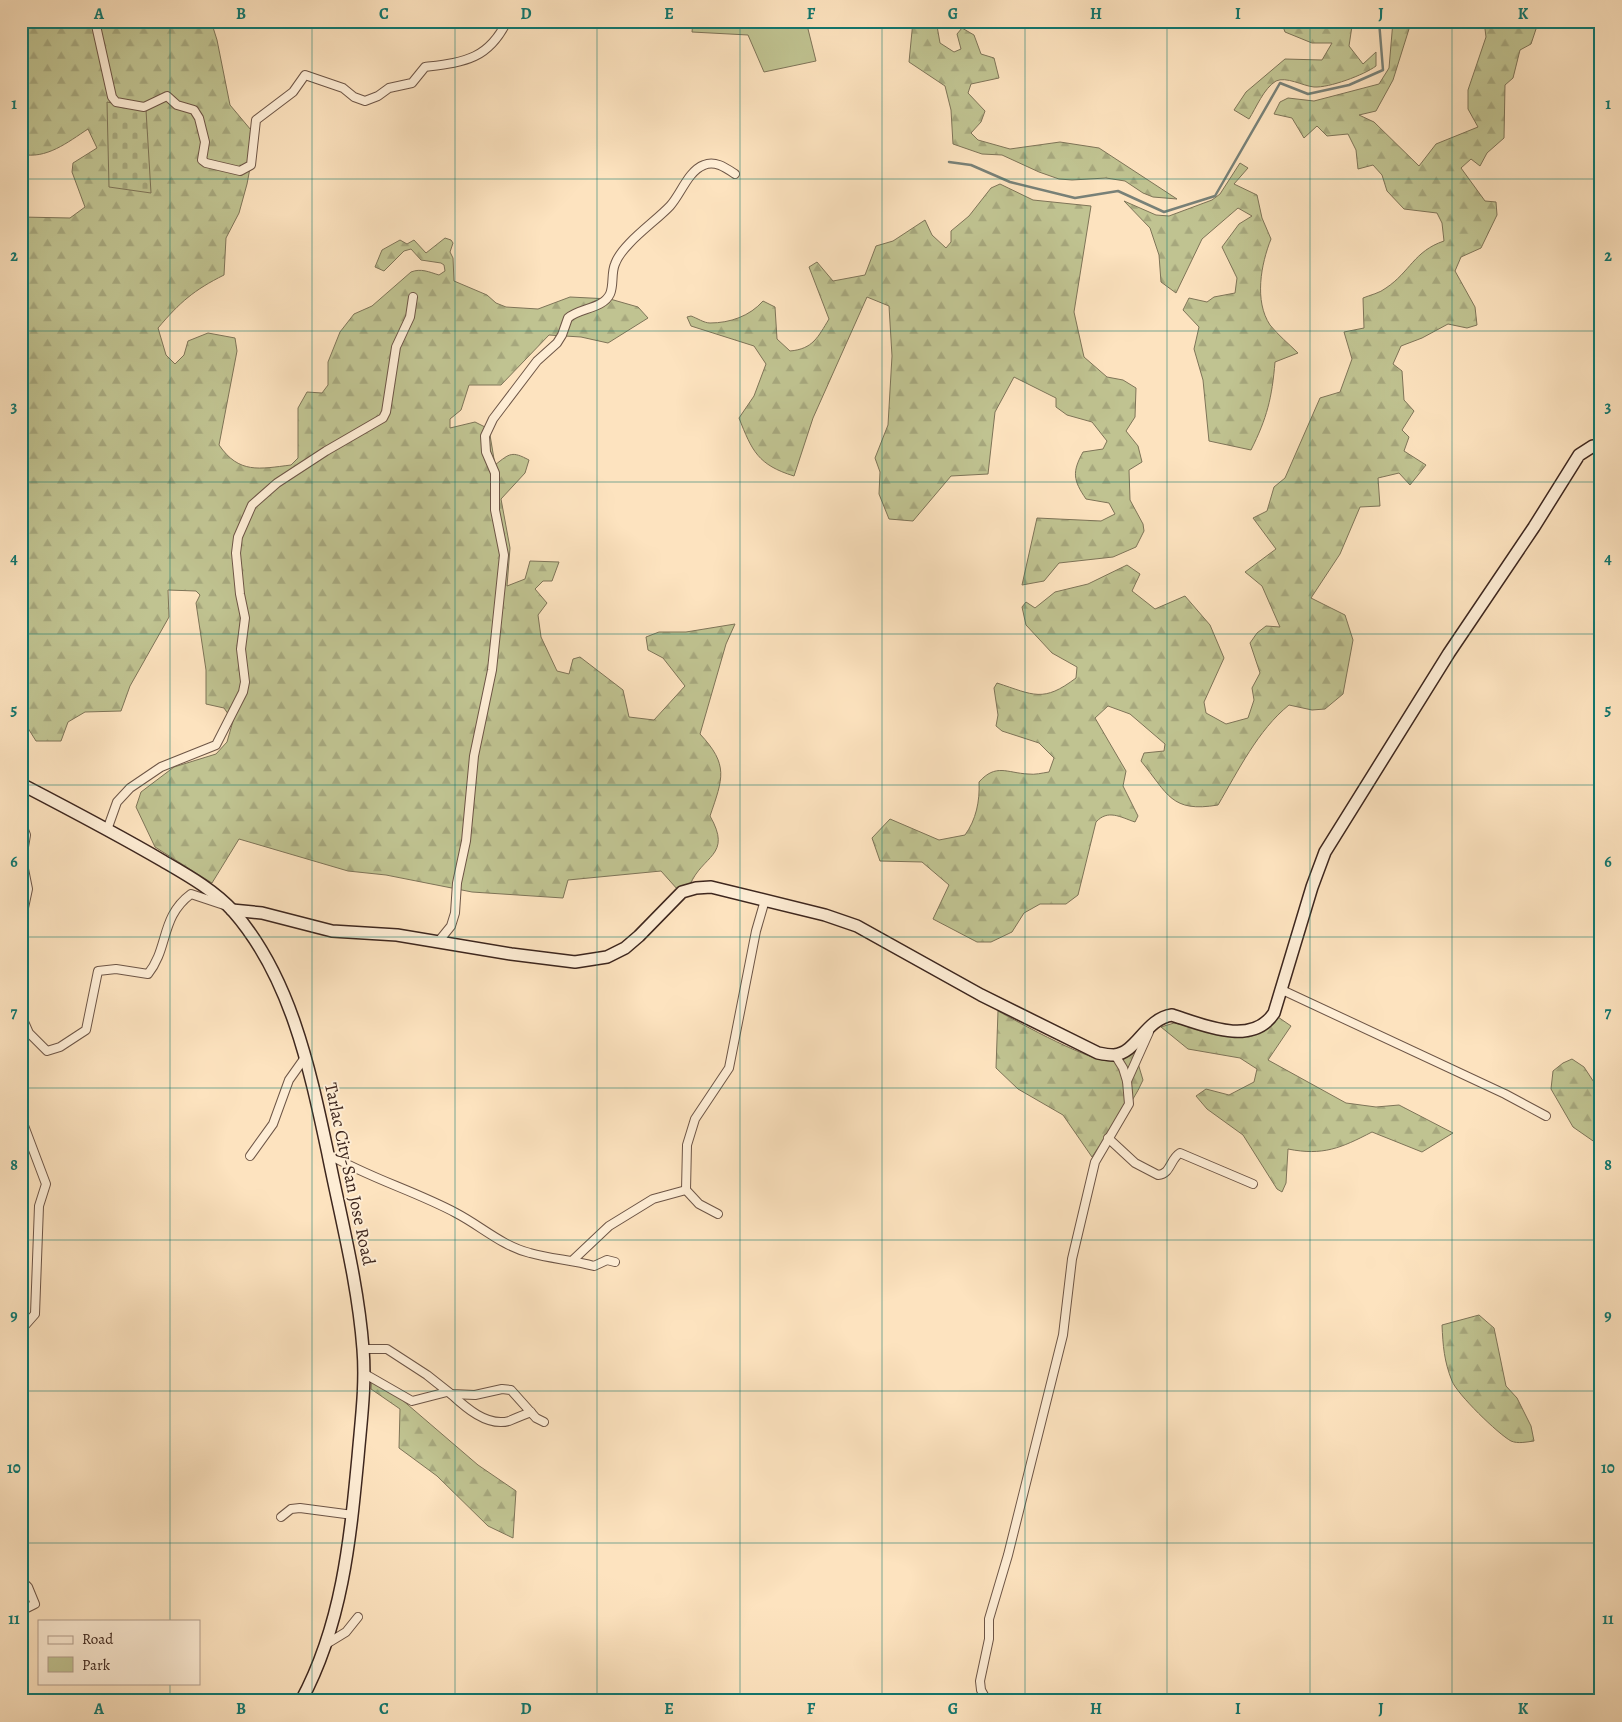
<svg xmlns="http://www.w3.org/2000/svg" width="1622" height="1722" font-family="Alegreya,serif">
<defs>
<pattern id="forest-firs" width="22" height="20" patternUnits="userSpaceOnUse" patternTransform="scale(1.25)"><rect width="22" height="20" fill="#c0c391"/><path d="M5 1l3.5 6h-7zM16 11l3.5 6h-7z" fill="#a6a77d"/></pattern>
<pattern id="cemetery-stones" width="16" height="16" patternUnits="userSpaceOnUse" patternTransform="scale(1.25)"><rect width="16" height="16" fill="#c0c391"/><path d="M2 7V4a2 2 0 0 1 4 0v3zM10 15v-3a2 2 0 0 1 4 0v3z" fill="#a6a77d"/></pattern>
</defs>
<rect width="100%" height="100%" fill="#fde3bf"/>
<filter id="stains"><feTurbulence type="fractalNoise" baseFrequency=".004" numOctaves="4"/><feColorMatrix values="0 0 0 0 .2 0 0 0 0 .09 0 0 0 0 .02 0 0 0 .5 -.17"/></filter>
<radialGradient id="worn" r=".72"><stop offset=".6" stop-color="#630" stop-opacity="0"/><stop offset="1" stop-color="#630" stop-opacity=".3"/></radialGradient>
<polygon fill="#c0c391" stroke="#7e7458" points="693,21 806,21 816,61 764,72 748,35 692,32"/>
<g fill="url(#forest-firs)" stroke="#7e7458">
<path d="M21,21H211L217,40L230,105L256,136L247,184L239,213L226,238L224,275C194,290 180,302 158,328L166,355L175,364L184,355L188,341L208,333L235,338L237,351L219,445C239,474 259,469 291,465L298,458V408L307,392L322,393L328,385V362L340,332L354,314L372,306L411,272C421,268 429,272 439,275L445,271L444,265L441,263L421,260L411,249L404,251L384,271L375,267L382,250L400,240L407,244L414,240L426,253L445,238L451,240L453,243L450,252L453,258L454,281L487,295L496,303L506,307L538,309L570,297L610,299L638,307L648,318L608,343L581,337L549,335L501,385H469L461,410L450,419V428L475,422L489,429L495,465C510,453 512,451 529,460L525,473L501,499L510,548L507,586L525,579L530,561L559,562L552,581H543L535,589L547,603L538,615L541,637L557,671L569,674L573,659L580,657L623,690L629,717L654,720L685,686L663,658L648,650L646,637L659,632H686L735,624L726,644L700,734C729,765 723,778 710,816C733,856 702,855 690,885L678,890L661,871L568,880L563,898L472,892L386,875L348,871L239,839L212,883L155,847L136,807L141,792L174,767L216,754L227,742L233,721L224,708L206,704V670L196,603L200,595L196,591L168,590L169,617L130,686L121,711L85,712L68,722L61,741H36L21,717V217L70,218L85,207L72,172L73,163L97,148L88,129C68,142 46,160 21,154Z"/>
<polygon points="913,21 941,21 937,26 940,43 954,52 961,49 957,34 962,28 974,35 981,54 994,58 999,78 971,84 968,93 985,111 981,122 971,133 978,140 1010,149 1060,142 1099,148 1177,199 1153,197 1143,193 1125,181 1106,178 1072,180 1059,179 1039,172 1002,155 982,154 953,144 951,110 945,86 909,62"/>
<path d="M1281,21H1348L1352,26L1349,46L1363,64L1376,52V66C1364,75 1329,88 1314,87C1303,86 1286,76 1276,81C1264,88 1256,108 1249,119L1234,110L1246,92L1285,59L1322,60L1332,43H1312L1285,32Z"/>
<path d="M1393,21H1406L1409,29L1393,80L1376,111L1359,115L1374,122L1419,166L1436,144L1478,127L1468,109V90L1486,37L1484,21H1531L1536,29L1531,44L1520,50L1513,78L1505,85L1504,138L1487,153L1480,166L1471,159L1461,168L1485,201L1496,202L1497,215L1481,248L1461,257L1455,271L1475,307L1477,325L1467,328L1448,324L1422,338L1401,346L1393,364L1402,371L1404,400L1414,411L1402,430L1409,437L1404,451L1426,465L1410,485L1399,473L1378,478L1380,506L1360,507L1340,554L1311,598L1345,615L1353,640L1343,694L1325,709L1312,710L1289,705C1258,730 1238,771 1218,805C1171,813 1168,794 1141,761L1144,753L1164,751L1165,744L1130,714L1108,706L1095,718L1126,771L1123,786L1138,816L1135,822C1120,817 1108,809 1096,822L1078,895L1066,904H1040L1024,913L1012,932L991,942H977L933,919L949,885L922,862L880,861L872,838L890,819L939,840L965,835C976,820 980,801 979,782C996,763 1007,773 1028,774C1035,775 1042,773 1049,772L1054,758L1039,743L1002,731L996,726L998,715L994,688L997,683C1034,695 1043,703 1076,678L1077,667L1052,653L1026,625L1022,607L1026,602L1035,608L1055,592L1088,584L1127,565L1140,574L1132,591L1155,609L1185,596L1210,625L1224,658L1204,702L1206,713L1226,724L1248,718L1254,700L1252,688L1260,673L1250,643L1257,633L1266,626L1280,627L1262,586L1245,572L1276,549L1253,518L1267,511L1274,487L1285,478L1320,398L1340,392L1352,359L1344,332L1364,328L1363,298C1370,295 1380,293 1386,288C1410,272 1414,251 1444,241L1442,223L1437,213L1404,209L1387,191L1382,175L1373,165L1358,169L1356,150L1348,134L1327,136L1317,126L1304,138L1292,118L1274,114L1280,102L1288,98L1314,101L1379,84L1389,68Z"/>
<path d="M1240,163L1248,168L1234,184L1257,195L1262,218L1271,239C1261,264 1254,301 1270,325C1278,335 1289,344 1298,353L1275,362C1272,398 1267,418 1251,450L1209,441L1203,380L1194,349L1199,327L1183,310L1189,298L1207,302L1214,297L1235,293L1237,278L1222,247L1239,224L1252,216L1238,208L1202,239L1176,293L1161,282L1159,255L1150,228L1124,201L1156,215L1169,216L1212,200L1220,194Z"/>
<path d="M1000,184L1033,200L1091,206L1074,312L1084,357L1107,377L1123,380L1136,388L1135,417L1126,431L1138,446L1142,462L1129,470L1130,500L1143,524L1144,531L1136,547L1113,557L1059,563L1044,581L1022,585L1037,518L1101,521L1115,514L1109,503L1086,499C1073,480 1072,472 1083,452L1103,449L1107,441L1092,422L1067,415L1056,407V398L1014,377L995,412L988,474L951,476L913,521L889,519L879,494L880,472L875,458L888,425L892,356L889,306L867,297L813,418L794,476C758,465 752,451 739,418L754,396L766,364L754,346L691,326L687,317L691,316C697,318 704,323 710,323C730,323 750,316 763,301L775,307L777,339L790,351C813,349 818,337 829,319L809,267L817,262L833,281L865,275L876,246L893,241L925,220L932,235L946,248L951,242V231L969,216L991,188Z"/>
<path d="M998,1011C1018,1022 1095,1065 1114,1061C1121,1060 1129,1053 1134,1050L1143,1080C1131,1108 1109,1130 1092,1157L1063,1115L1018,1089L996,1068Z"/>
<path d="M1278,1017L1291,1026L1268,1060L1346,1103L1376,1107L1399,1105L1453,1133L1422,1152L1372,1132C1341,1148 1323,1156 1288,1149L1286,1183L1282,1192L1277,1189L1243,1135L1207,1109L1196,1096L1206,1089L1229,1095L1254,1082L1257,1069L1240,1058L1188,1049L1161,1027L1174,1023L1249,1037L1264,1031Z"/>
<polygon points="1572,1059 1584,1067 1601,1093 1601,1153 1596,1143 1573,1127 1551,1089 1553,1071 1563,1063"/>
<path d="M1479,1315L1494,1328L1506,1386L1517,1398L1531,1426L1534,1441C1526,1442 1518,1444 1511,1441C1498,1434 1457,1394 1452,1381C1444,1361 1443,1346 1442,1325Z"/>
<polygon points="372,1374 478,1465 516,1491 513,1538 488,1526 437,1476 399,1448 400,1409 371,1389"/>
</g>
<polygon fill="url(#cemetery-stones)" stroke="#7e7458" points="107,102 146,110 151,193 109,187"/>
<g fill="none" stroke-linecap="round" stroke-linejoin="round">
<polyline stroke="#788178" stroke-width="2.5" points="949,162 971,165 1010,182 1075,198 1118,191 1164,212 1215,196 1280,83 1308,94 1349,85 1383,70 1379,21"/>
<defs>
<g id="street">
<path d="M95,21L112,97L116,102L144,107L167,96L177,105L194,110L199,118L205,142L202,160L206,163L240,171L251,165L256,120L293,92L305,75L343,88L354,97L365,101L378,96L389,88L412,83L425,67C464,62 488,60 507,21"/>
<polyline points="21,822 26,835 22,859 28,889 21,922"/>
<polyline points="107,830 117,802 130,788 161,767 216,745 243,692 245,682 241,649 245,618 240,594 236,553 238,537 252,505 277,483 326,451 383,418 386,412 396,347 410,317 413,297"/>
<path d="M438,942L451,926L455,913L457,883L466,841L474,756L492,670L504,555L495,510V473L486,452L485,436L493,419L537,361L557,343L562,335L568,318C579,308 603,309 610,294C614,285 611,273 615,264C622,244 655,222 670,206C681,194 688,171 704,165C715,160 726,168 735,174"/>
<polyline points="1280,989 1505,1094 1546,1116"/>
<path d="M21,1015L29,1033L47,1051L60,1047L86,1030L98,971L116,969L148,974C169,948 160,917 191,894L224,905"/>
<polyline points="1127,1081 1149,1032"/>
<path d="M1108,1138L1135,1163L1158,1175C1171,1174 1170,1159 1180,1153L1253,1184"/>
<path d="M328,1154C369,1178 415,1191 456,1213C481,1226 502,1246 530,1253C551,1259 573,1260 594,1266L607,1260L615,1262"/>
<polyline points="250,1156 273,1124 289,1080 306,1056"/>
<polyline points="718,1214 699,1204 686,1190 687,1145 695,1119 729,1068 756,931 765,900"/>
<polyline points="573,1260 609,1226 653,1199 686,1190"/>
<polyline points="21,1330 35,1314 39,1206 46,1184 23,1123"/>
<polyline points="363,1349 387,1349 427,1375 451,1394 475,1395 502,1389 511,1390 536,1418 544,1422"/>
<polyline points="365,1374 412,1401 447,1392"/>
<path d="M451,1394C465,1407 487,1427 509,1421C516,1418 523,1415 531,1412"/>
<polyline points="281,1517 291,1509 300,1508 353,1515"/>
<polyline points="21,1580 28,1587 35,1604 21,1611"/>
<polyline points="328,1643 346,1632 358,1617"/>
<polyline points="987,1701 981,1690 980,1681 989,1639 989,1619 1008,1555 1063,1335 1072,1259 1095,1162 1129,1104 1127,1081 1123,1068 1115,1055"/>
</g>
<g id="secondary">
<path d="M21,784C69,809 117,834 163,861C187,875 214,890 233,911C291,977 310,1070 328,1154C341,1219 358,1283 363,1349C366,1385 361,1421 358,1457C350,1541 342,1625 301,1701"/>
<path d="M232,910L262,913L332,931L397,935L511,954L575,962L607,957L625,948L639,936L682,892L696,888L711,887L825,915L857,926L981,995L1098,1053C1103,1054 1109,1055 1114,1055C1137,1053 1145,1019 1172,1015C1203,1025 1252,1047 1274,1013L1312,887L1325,852L1449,653L1534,527L1579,455L1593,446H1601"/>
</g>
</defs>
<use href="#street" stroke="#6d5546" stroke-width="10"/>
<use href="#secondary" stroke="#3d261e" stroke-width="14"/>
<use href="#street" stroke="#feedd5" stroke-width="8"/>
<use href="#secondary" stroke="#feedd5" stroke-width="11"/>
</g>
<path fill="none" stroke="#0f766e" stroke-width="1" stroke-opacity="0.55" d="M170,21V1621M312,21V1701M455,21V1701M597,21V1701M740,21V1701M882,21V1701M1025,21V1701M1167,21V1701M1310,21V1701M1452,21V1701M21,179H1601M21,331H1601M21,482H1601M21,634H1601M21,785H1601M21,937H1601M21,1088H1601M21,1240H1601M21,1391H1601M21,1543H1601M170,1683V1701"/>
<g text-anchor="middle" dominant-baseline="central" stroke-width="4" stroke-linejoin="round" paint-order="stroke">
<g font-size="18" fill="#3d261e" stroke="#feedd5">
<text transform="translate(350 1174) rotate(78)">Tarlac City-San Jose Road</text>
</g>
</g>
<rect width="1622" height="1722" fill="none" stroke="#fde3bf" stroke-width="55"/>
<rect x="38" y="1620" width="162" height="65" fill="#feedd5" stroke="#b19d8c"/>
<rect x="48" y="1636" width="25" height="8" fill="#feedd5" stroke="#b19d8c"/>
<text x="82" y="1644" font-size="15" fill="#3d261e">Road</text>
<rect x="48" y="1657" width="25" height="15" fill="#c0c391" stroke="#b19d8c"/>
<text x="82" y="1670" font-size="15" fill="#3d261e">Park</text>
<rect x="28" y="28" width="1566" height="1666" fill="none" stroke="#0f766e" stroke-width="2"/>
<g font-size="16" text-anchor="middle" font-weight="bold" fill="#0f766e">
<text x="99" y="19">A</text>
<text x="241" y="19">B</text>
<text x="384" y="19">C</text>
<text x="526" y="19">D</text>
<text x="669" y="19">E</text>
<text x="811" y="19">F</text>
<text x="953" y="19">G</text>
<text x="1096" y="19">H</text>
<text x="1238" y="19">I</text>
<text x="1381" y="19">J</text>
<text x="1523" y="19">K</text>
<text x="14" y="109">1</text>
<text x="1608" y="109">1</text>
<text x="14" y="261">2</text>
<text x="1608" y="261">2</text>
<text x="14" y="412">3</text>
<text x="1608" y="412">3</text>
<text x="14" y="564">4</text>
<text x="1608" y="564">4</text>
<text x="14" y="715">5</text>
<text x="1608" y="715">5</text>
<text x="14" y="867">6</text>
<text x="1608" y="867">6</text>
<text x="14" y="1018">7</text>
<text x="1608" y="1018">7</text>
<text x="14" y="1170">8</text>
<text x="1608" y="1170">8</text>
<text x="14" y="1321">9</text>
<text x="1608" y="1321">9</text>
<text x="14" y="1473">10</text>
<text x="1608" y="1473">10</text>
<text x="14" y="1624">11</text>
<text x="1608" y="1624">11</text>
<text x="99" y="1714">A</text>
<text x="241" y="1714">B</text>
<text x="384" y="1714">C</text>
<text x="526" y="1714">D</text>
<text x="669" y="1714">E</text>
<text x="811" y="1714">F</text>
<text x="953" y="1714">G</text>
<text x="1096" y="1714">H</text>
<text x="1238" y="1714">I</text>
<text x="1381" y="1714">J</text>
<text x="1523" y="1714">K</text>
</g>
<rect width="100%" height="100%" filter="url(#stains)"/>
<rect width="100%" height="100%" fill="url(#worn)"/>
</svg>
